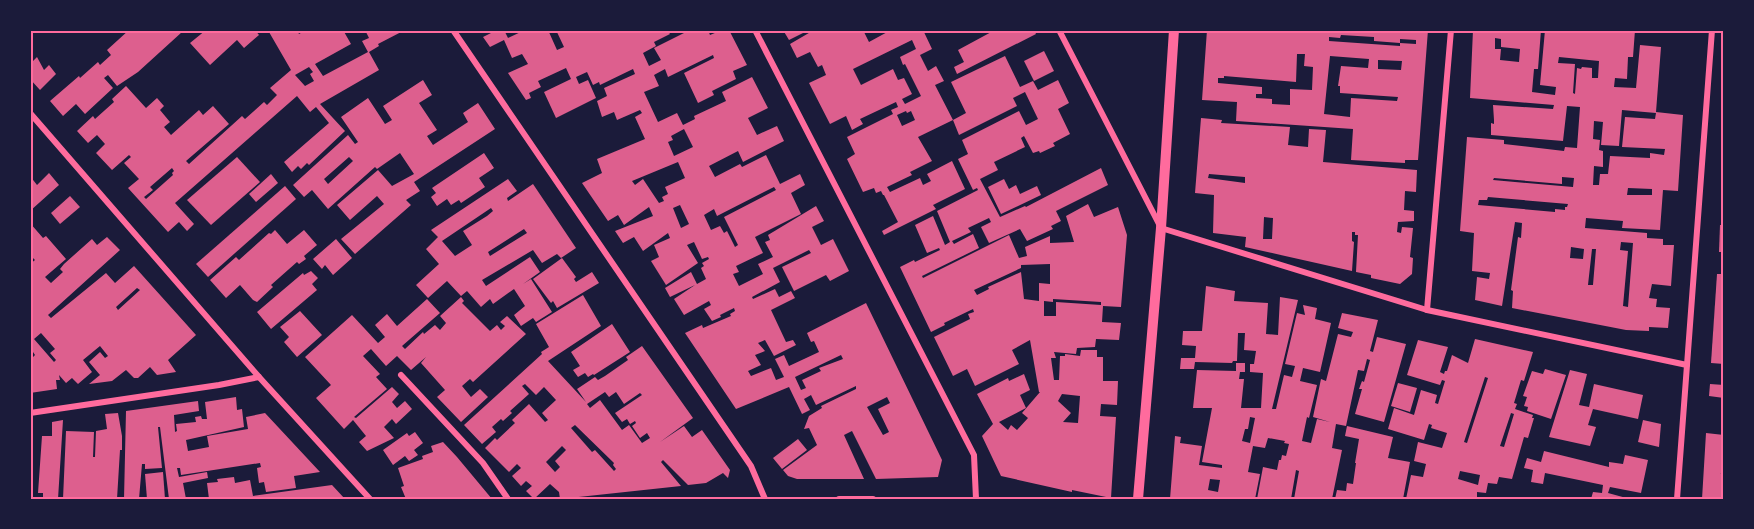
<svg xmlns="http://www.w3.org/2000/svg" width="1754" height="529" font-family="Montserrat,sans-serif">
<rect width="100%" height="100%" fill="#1b1b3a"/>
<g fill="#dd5f8e" fill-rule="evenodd">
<polygon points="129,30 180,30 182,32 138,72 117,86 108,75 104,78 113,88 85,114 76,104 63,116 50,101 79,76 80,78 98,62 100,65 111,55 107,50"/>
<polygon points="206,30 255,30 259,35 244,48 237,40 210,65 190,43"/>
<path d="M274,30H297L299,34L306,30H343L351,44L315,64L323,76L368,52L362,41L369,38L365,30H405L378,44L379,46L369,52L379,70L320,104L345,131L309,165L307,163L301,169L298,166L292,172L284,162L329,123L316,107L310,112L297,96L175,203L194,224L187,231L179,222L168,232L128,188L139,179L124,163L131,157L129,155L112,170L96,153L105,144L97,135L88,143L77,131L93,116L95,119L114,102L112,99L126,86L146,108L157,98L164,106L160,110L170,122L164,127L171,135L199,110L203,115L213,106L229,124L186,161L189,164L242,116L245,119L264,102L267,105L277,95L270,88L291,70L269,32ZM309,67L313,72L310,74L314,81L305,86L295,75ZM172,168L174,171L172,173L173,175L146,199L144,197L153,190L150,187Z"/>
<path d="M497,30H504L508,38L525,30H548L557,50L564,47L556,30H667L670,34L654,42L656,46L643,53L649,66L661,60L654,48L690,30H708L710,35L722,30H729L747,65L733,71L736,79L712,91L714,95L698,103L684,73L714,58L713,55L668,77L665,69L654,75L659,86L644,92L658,122L677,113L683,125L695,119L694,116L726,101L722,92L752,77L768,108L748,118L757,135L777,126L784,141L743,162L738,151L709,166L715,177L740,164L742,167L766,155L780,184L800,174L805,185L791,193L801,214L755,237L763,253L736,266L739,272L733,274L739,286L763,274L758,264L773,257L765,242L770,240L768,235L816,206L824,221L812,227L821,245L833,239L849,271L830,281L826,275L794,291L782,267L811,253L809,250L773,268L780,282L752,297L753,299L775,289L779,297L791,291L795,298L771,310L786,342L793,340L796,345L774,356L765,340L758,343L765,351L755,355L761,365L748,371L751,376L771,368L776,380L784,377L775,359L784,355L789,366L819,352L814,341L811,342L807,333L866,303L942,460L938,477L876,479L852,431L844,435L864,479H797L788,476L783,470L817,445L809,428L804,429L809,416L822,408L821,406L856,389V386L816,405L811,395L804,399L810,410L802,414L789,387L736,409L685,333L702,325L703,328L731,316L730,314L735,311L734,308L720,315L721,317L712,321L704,309L711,305L709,301L684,315L674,299L695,285L670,297L665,288L691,272L697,284L706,279L701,268L704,266L702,263L709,259L708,257L702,259L694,242L687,245L698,263L666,285L651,261L659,257L654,245L670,238L668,233L643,251L634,237L623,243L615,231L653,216L649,207L624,225L618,215L608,221L582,183L602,173L597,159L645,139L635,117L642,113L640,110L617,120L614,112L602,117L597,101L607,96L604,88L635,74L633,69L600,85L599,82L593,85L587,72L576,77L579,84L588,80L596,98L556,118L544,92L571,79L566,68L538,81L541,87L529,93L531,98L526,100L508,73L528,64L522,54L512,58L504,40L490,47L483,37ZM684,129L693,147L674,156L668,142L673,140L671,136ZM678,162L685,178L665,187L668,194L662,197L664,201L659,203L643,179L635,185L632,181ZM774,187L776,190L724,217L738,245L735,247L727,231L724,233L720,226L711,230L704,215L714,209L717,216ZM680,205L689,224L681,228L673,208ZM841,355L843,359L819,368L821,371L802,380L806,388L801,390L795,377ZM887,397L890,403L878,409L889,432L883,435L867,407Z"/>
<polygon points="783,30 809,30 789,40"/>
<path d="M814,30H863L869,42L891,30H923L932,49L920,55L928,71L936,66L944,81L935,85L953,120L918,137L932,161L910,172L912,175L887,187L890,192L920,178L923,185L931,181L927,174L952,161L965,189L933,205L936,209L884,235L882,231L898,222L884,195H883L881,191L876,193L874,188L863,192L847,159L855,154L847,137L893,114L891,110L898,107L896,102L860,119L863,124L852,130L846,116L830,124L809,83L826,75L822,65L818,67L810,52L797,58L790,44ZM912,40L916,49L900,57L903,65L905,64L921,96L905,104L902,99L912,94L904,78L898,80L893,69L861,85L853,69ZM906,111L907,113L911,111L915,120L902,126L897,115Z"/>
<polygon points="995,30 1034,30 1036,34 957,74 954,67 964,62 958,50"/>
<path d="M1207,30H1428L1418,160H1405V163L1351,160L1353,129L1236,121L1237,102L1202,100ZM1341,35L1374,37V41L1400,43V39L1416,40V44L1400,43V46L1329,41V37L1340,38ZM1297,54H1305L1304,66L1313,67L1312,90L1290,89V105L1272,104V99L1256,98V94H1262V87L1218,83V78H1224V76L1296,82ZM1330,56L1369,59L1368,68L1341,66L1338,86H1340V93L1398,97L1397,101L1351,98L1350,117L1324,114ZM1378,60L1402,61L1401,70L1378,69Z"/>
<path d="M1473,30H1541L1538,69H1534L1532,92L1555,95L1556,87L1540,85L1545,30H1635L1633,57H1628L1627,79L1615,78L1614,87L1636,88L1640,45L1661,47L1656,112L1683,115L1678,191L1663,190L1660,230L1622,228L1623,221L1586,218L1585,228L1647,233V238L1663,239V245H1674L1671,286L1652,284L1649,298L1657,299L1656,307L1670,308L1668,328L1649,327V331L1626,330L1512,308L1513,291L1511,290L1518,237L1521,238L1522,223L1515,222L1502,306L1475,300L1477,277L1489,279L1490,273L1472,271L1474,233L1460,231L1467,137L1504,140V144L1564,151L1565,147L1577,148L1580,107L1567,106L1563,141L1491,135V123L1494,124V120L1493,105L1553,109L1554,105L1470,98ZM1495,38L1501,39V47L1520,49L1519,62L1500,60L1501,49H1495ZM1559,57L1599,61L1598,78H1592V68L1582,67L1581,69L1577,68L1575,94L1573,93L1575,64L1558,63ZM1622,110L1656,113L1655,119L1625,117L1622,147L1665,149L1664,155L1650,153V158L1610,156L1608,174H1600L1599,185H1593L1594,166L1603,167V151L1599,150L1600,140L1593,139L1594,121L1603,122L1601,145L1619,146ZM1562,177L1574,178L1573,187L1493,180L1494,178L1562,184ZM1628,188L1652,189V195H1627ZM1488,197L1568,204L1567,207H1565V210L1555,209V212L1478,205L1479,200H1487ZM1621,242L1633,243L1628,307L1623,306L1628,251L1620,250ZM1571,247L1584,249L1583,259L1570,258ZM1592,249H1596L1593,285H1588Z"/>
<polygon points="1044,51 1054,71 1034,81 1024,61"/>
<path d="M1005,56L1020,87L1033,81L1038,90L1058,80L1069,103L1058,109L1070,134L1053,143L1055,146L1040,153L1039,151L1033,153L1024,136L1021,138L1025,147L994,162L998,170L980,179L1000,217L1025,206L1026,207L1101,168L1108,185L1056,211L1061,221L1051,226L1053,229L1027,241L1020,229L989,243L981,227L991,222L989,218L968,228L971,232L952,241L954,244L973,234L979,248L922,276L923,278L1009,235L1019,258L1027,256L1025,247L1050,236V243L1074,242L1066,216L1088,204L1094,217L1118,207L1127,235L1121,307L1103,306L1102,322L1121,323L1119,340L1096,339L1095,347L1077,348L1076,354L1054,352L1056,358H1051L1054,380H1059L1060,356H1065V354L1080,356L1081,350H1097V357H1103V381H1118L1117,405L1101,404L1100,416L1116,417L1111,498L1072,490V492L1001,476L982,436L993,424L977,394L1008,378L1009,381L1024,374L1030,390L1020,395L1026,408L999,422L1008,430L1011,425L1017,430L1028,418L1022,413L1040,392H1039L1030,340L1012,350L1019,364L975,386L967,369L953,376L934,337L970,319L968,314L974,312L973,309L944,323L945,325L931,332L900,267L914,260L915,262L940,250L939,248L927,253L915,225L933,216L945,245L950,242L937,211L978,190L977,188L973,190L958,159L968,154L962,140L1019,111L1026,125L1038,119L1025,92L1013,98L1017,106L959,135L953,120L966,113L951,82ZM1050,264V284L1039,283V301L1024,299L1021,272L988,287L989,289L977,295L974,290L1021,268V265ZM1053,299L1101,302V305L1056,302V316H1044V301L1053,302ZM1062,394L1080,396L1078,423L1063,422L1071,413L1058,401Z"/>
<polygon points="37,57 44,70 49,65 56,74 40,90 30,79 30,64"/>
<path d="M423,80L432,95L419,103L437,130L427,136L433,145L468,122L463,113L478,103L495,129L414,182L420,191L406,200L411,205L355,254L341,239L384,204L377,196L350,220L337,205L378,170L392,186L414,174L400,153L377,169L375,167L328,209L312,190L304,197L293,185L348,135L355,144L358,142L341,117L368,98L385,124L392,120L383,106ZM349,157L353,161L328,184L324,179Z"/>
<path d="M1201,118L1222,120L1221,123L1290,127L1288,145L1308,147L1309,129L1326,130L1323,162L1417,170L1416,192L1405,191L1404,210L1414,211V221L1398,222L1397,232L1401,233L1402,227L1413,228L1410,257L1413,258L1412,274L1400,284L1371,278V275L1356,272L1358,235H1355V232H1352V241L1354,242L1352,271L1245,247L1246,237L1213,233L1214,195L1195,193ZM1209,174L1245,177V183L1208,178ZM1264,217L1273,218L1272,239H1263Z"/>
<polygon points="484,153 494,168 479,178 485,187 461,203 459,200 451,205 447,199 437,206 431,197 436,193 432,188"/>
<polygon points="237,157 260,182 211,225 187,200"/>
<polygon points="49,173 59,185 30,211 30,176 37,185"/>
<polygon points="271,174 278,183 256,202 249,194"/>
<path d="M508,179L517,191L507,198L508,201L533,184L576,248L561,258L557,254L542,263L533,250L482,280L486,286L530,257L540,272L523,284L531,279L552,312L536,322L533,318L521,326L514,315L525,306L514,289L493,304L490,299L481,307L467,291L461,296L447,281L428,298L416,285L439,264L426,249L438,237L431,230ZM491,208L493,211L487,216L463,231L472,245L455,256L442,241ZM524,229L527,233L490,256L488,252Z"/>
<polygon points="1004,179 1009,189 1016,185 1020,194 1037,186 1041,195 1001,214 988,187"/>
<polygon points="285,186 296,199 208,277 196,264"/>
<polygon points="70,196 80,207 60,224 51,213"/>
<path d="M30,223L43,238L46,236L66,259L45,277L51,283L63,272L60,269L64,264L92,239L97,245L107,237L120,250L48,315L51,318L106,273L115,283L134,266L196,335L168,360L176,372L157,375L150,367L138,378H134L126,370L112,381L89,384L100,375L89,362L100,352L105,358L108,356L100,346L83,360L92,372L78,384L72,378L66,383L59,375L60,380H56L57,389L30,393V360L35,355L33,352L30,355V264L35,260L30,255ZM137,288L140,290L118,310L116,307ZM41,333L55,349L50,353L56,360L54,362L34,339Z"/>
<polygon points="1720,225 1724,225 1724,252 1719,252"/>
<polygon points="275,230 287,244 304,230 317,245 304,256 306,259 299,264 297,262 271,285 273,287 257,302 253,300 240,285 226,298 210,280 236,257 239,260 269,233 271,234"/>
<polygon points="336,239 352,258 333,275 325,265 322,269 313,259"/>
<polygon points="562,258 576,277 574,279 576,282 592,272 599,283 557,308 553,301 551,303 533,279"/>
<polygon points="311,271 318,278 312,284 317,290 271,329 257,312 303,273 304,275"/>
<polygon points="1717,274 1724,274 1724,364 1711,363"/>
<path d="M1206,286L1235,291L1234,301L1268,303L1266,334L1278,335L1280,297L1298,300L1272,409H1276L1284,375L1292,377L1295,366L1285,364L1297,313L1305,315L1303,305L1317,308L1315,319L1331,323L1320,372L1303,368L1300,381L1317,385L1309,418L1307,417L1302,441L1311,443L1317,419L1330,422L1313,417L1321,379L1326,381L1338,334L1351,337L1353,332L1338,328L1342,313L1378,320L1370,351L1373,352L1377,337L1406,344L1384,422L1355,414L1362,389H1359L1362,381L1364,382L1370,360L1367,359L1364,371L1358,370L1346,426L1336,424L1332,448L1342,450L1332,499H1294L1299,471L1296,470L1291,499H1257L1263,467L1277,470L1279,460H1281L1282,455L1286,456L1289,444L1284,443L1285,441L1268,438L1265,448L1253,446L1248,472L1260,474L1255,499H1170L1175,436L1181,437L1180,443L1202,446L1199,465L1222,468V465L1202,462L1212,408H1193L1197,370L1236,371V363H1245V372H1240L1239,379H1244L1241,408H1261L1263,373L1250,372V364H1254L1256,351L1244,350L1245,333H1238L1237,361H1233L1232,363L1195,362L1194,369H1180L1181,358H1195L1196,346L1182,345L1183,331H1202ZM1250,417L1255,418L1250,443L1242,441L1245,429H1248ZM1210,479L1220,480L1218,492L1208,490Z"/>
<path d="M583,295L601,326L548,361L586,402L577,389L595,377L598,380L605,376L628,360L626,357L642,346L693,418L660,442L684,426L692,437L702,430L730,470L728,478L723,473L706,483L688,485L663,460L661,462L681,486L560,499L559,492L550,484L534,499L526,491L532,486L526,481L521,486L512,476L521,468L517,464L509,472L485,448L495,438L497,440L515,423L512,420L529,404L545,422L548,420L542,413L556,400L544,387L536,395L525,384L522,386L529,394L510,411L512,413L503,421L501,419L492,427L496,432L482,444L464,425L542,354L541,352L549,347L536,324ZM605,392L609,397L616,392L624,404L640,393L642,395L615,413L622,422L627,419L630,424L635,421L636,423L632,426L640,438L647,433L650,438L642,443L629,425L622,430L600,400L590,408L587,404ZM575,425L614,463L613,465L616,469L614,471L595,450L592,452L571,428ZM562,446L566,450L555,461L560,467L555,472L546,462Z"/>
<polygon points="461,297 464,301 462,303 490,331 497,325 501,330 505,326 500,322 507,316 526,334 473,382 470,379 462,386 471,397 480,389 488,397 461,422 437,397 445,390 421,363 426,357 411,370 397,356 386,366 371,349 363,356 380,374 376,377 387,389 354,417 356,418 392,387 399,394 392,402 397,408 405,401 412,409 396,424 392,419 384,427 394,438 367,451 359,442 366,436 353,420 344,429 316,398 331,385 305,357 352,315 378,343 385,337 375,325 387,314 397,326 427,299 440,313 402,346 405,349 423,332 424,334 435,325 440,330 446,323 440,316"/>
<polygon points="300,311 322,335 297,357 284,342 289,337 280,327"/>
<polygon points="612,324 630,352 594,375 593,374 588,377 585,373 578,377 573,370 580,366 571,352"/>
<path d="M1475,339L1533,352L1524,381L1521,380L1514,403L1517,404L1515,409L1533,415L1532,418H1534L1528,438L1524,437L1512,479L1499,477L1497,484L1488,483L1486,493L1477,492V497L1482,499H1406L1411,475L1423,477L1426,464L1414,461L1418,442L1442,448L1447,433L1431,428L1432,425L1429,424L1424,440L1388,429L1394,408L1414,415L1421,390L1437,395L1435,403L1438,404L1445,381L1442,380L1440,385L1407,375L1418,340L1448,347L1440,372L1444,374L1445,371H1447L1452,355L1468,363ZM1485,377L1488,378L1467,443L1464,442ZM1511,413L1514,414L1504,447L1500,446ZM1460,471L1480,475L1478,485L1458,479Z"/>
<polygon points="1545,369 1566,375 1551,419 1527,411 1528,407 1524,406 1527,397 1523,396 1532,371 1543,374"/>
<polygon points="1570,370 1587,374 1579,405 1589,407 1594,384 1643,395 1638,419 1593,409 1588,425 1596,427 1590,446 1549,437"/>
<polygon points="1398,383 1417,388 1410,412 1391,406"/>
<polygon points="1710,384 1724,385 1724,398 1709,396"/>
<polygon points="236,397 237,410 242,409 244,427 186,440 188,451 209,447 207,436 248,429 246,417 265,413 320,472 294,476 296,488 266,492 264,482 259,483 257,468 261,467 260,463 181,475 180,468 177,468 179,477 207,472 208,478 183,483 186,499 169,499 160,427 158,427 162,468 145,469 145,464 142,464 139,499 124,499 126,411 198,401 199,411 174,415 175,432 177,431 176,424 196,422 195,417 201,416 202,419 207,419 205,402"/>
<polygon points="118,413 122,436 122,450 120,450 117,499 63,499 66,431 94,432 93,457 95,457 96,431 107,429 105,414"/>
<polygon points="63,420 58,499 43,499 43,493 38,493 42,436 52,436 52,422"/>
<polygon points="1643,420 1661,424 1659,447 1638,442"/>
<polygon points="1347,426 1393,437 1388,458 1410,462 1403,499 1335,499 1337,490 1346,491 1347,483 1353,484 1356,463 1355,463 1359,439 1345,436"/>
<polygon points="415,432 423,443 414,450 418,455 409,461 405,456 393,465 383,450 407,433 409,436"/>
<polygon points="1706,433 1724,435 1724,473 1720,474 1724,474 1724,499 1702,499"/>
<polygon points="798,439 807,450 782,469 773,458"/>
<polygon points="443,442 457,457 492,499 418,499 417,497 406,499 401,487 404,486 398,468 423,459 422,456 433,452 431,446"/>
<polygon points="1544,451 1609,467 1609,462 1623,464 1625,455 1648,460 1641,493 1610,487 1608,493 1630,499 1591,499 1593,492 1602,493 1603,485 1545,473 1543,484 1531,482 1533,470 1524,468 1527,458 1541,462"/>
<polygon points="163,472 165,499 147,499 145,474"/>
<polygon points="234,477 235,483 250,480 253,496 332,485 345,499 209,499 207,483 218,482 217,479"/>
</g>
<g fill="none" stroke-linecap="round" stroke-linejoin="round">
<g stroke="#ff6b9d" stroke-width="6">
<polyline points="453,30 751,466 765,499"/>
<polyline points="755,30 974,455 976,499"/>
<polyline points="1059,30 1161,228 1427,310 1687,365"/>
<polyline points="30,113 259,377 370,499"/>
<polyline points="1427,310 1451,30"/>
<polyline points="401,375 483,463 508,499"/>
<polyline points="30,413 219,385 259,377"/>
<polyline points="839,499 873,499"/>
<polyline points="1677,499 1712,30"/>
</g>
<polyline stroke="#ff6b9d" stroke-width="10" points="1138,499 1161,228 1174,30"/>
</g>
<rect width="1754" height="529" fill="none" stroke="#1b1b3a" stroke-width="63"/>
<rect x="32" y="32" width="1690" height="466" fill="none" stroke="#ff6b9d" stroke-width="2"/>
</svg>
